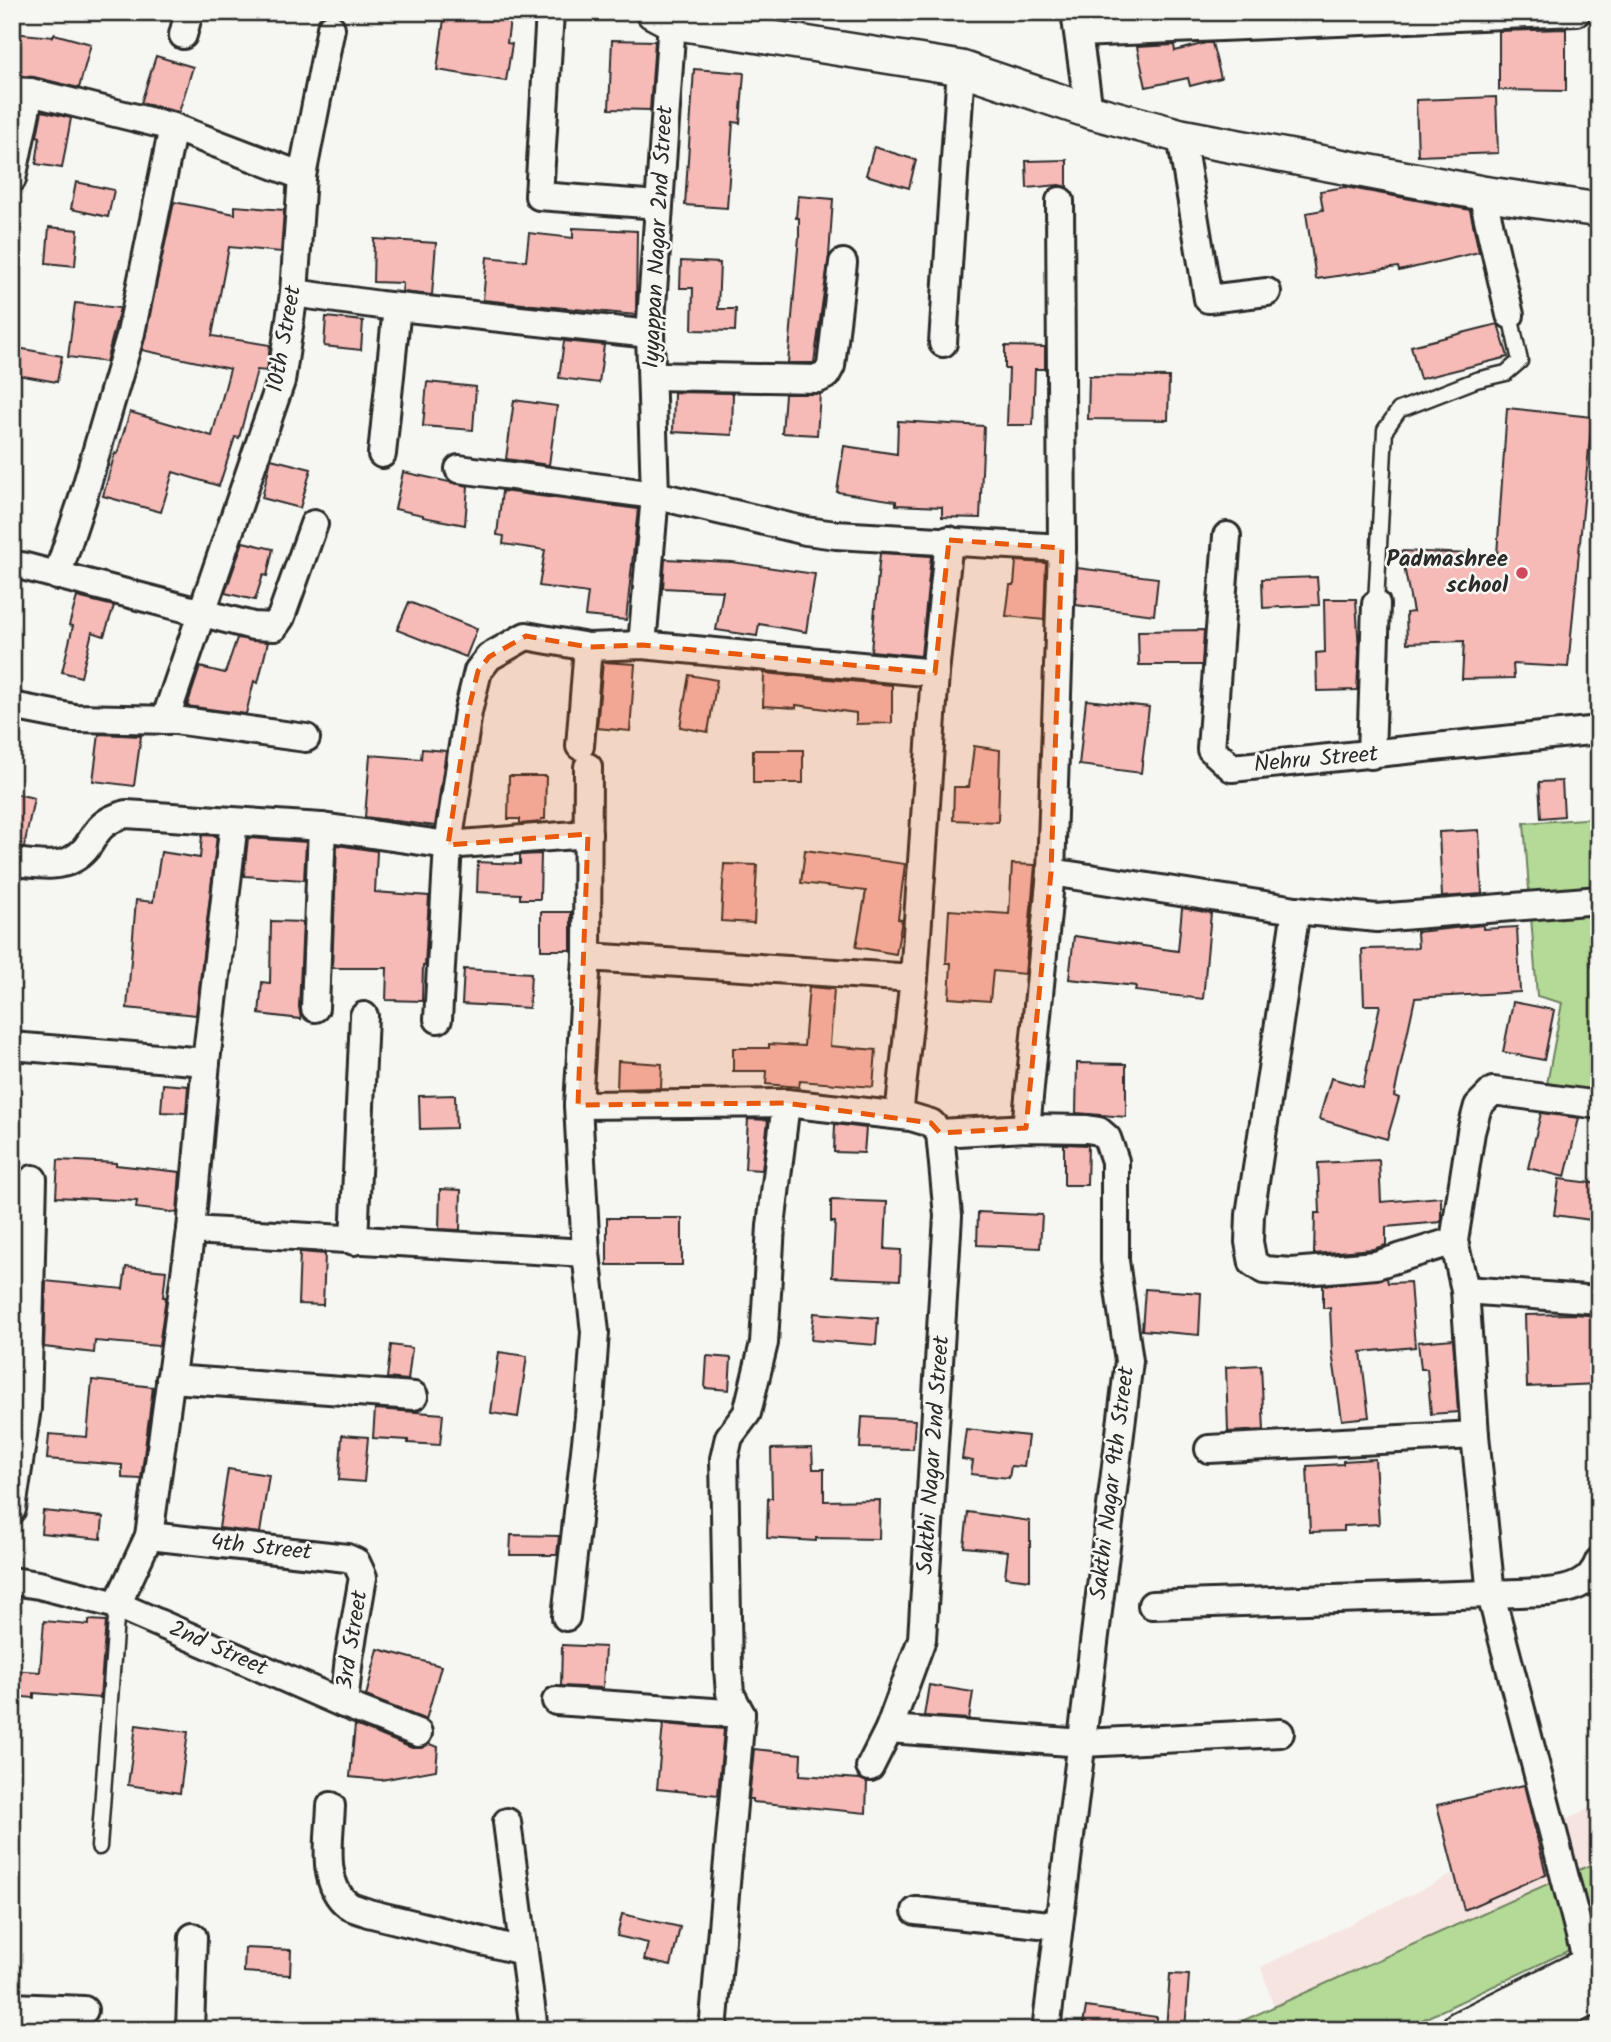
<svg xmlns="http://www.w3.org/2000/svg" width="1611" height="2042" font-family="Kalam,sans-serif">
<rect width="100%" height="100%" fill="#f6f6f2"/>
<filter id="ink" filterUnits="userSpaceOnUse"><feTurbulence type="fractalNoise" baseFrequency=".0143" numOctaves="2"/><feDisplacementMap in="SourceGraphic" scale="14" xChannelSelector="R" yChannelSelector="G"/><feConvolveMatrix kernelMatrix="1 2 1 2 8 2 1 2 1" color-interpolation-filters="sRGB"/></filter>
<g filter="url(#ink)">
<polygon fill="#f6e4e0" points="1599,1804 1599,1918 1281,2030 1261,1967"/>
<g fill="#b3da96" stroke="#6f8260" stroke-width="2">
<polygon points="1599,818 1599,910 1591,911 1592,967 1599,967 1599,1094 1547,1084 1562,1003 1537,996 1524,823"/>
<polygon points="1599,1861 1599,1936 1401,2030 1222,2030"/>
</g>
<g fill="#f6bab7" stroke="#2b2b2b" stroke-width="2">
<polygon points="445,12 511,12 507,43 512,44 506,81 437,70"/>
<polygon points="1566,29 1566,91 1499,90 1499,31"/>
<polygon points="12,33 53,37 54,34 91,44 79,88 34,77 12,75"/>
<polygon points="612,40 655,41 650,110 609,109"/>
<polygon points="1206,43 1212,43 1221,78 1190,86 1188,78 1146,87 1137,47 1174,45 1175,51"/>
<polygon points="156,56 193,67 179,112 141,103"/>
<polygon points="694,69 744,73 740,123 733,122 727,208 685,205"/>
<polygon points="1496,97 1498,153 1418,156 1416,100"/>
<polygon points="42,111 71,118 62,168 36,164 40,137 37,136"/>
<polygon points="874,147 916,160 909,188 866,175"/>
<polygon points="1067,160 1067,187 1059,185 1027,188 1026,161"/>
<polygon points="76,182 114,190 108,217 71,209"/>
<polygon points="1345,187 1470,210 1479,252 1399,271 1398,267 1316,279 1306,213 1323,210 1320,191"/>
<polygon points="798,196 833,199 829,256 814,363 788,363 799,237 799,218 796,218"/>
<polygon points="174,202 235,214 235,206 284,210 281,252 229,247 212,336 270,345 267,371 257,370 239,438 235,437 219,486 173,472 161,512 103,496 115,453 117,454 130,412 212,436 230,369 142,350"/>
<polygon points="49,227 78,230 75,266 46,263"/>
<polygon points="573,228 637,231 636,315 483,300 487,257 526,261 529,233 573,238"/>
<polygon points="374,239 436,243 432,295 402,292 403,283 373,282"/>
<polygon points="681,261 720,263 718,309 736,309 735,331 692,330 693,288 680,288"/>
<polygon points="75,303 120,308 106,362 68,357"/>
<polygon points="326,317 363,321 361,350 324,346"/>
<polygon points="1498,324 1508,357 1420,379 1411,346"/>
<polygon points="564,341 604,345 599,383 559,378"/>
<polygon points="1005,346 1045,347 1045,369 1035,369 1033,425 1007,425 1009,369 1005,369"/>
<polygon points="12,347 62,356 57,382 12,374"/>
<polygon points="1089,376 1169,377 1168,420 1088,419"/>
<polygon points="427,382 476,387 473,430 423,426"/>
<polygon points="674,392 733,393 732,435 673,432"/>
<polygon points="785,394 820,394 817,435 782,433"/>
<polygon points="514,400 557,406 549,465 506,459"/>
<polygon points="1507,408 1592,417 1568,667 1513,664 1514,678 1462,679 1464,641 1407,643 1406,613 1413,612 1401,551 1497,555"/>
<polygon points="898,421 984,426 980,518 942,517 942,507 896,505 896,501 837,492 844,446 897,454"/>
<polygon points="271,459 311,469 300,508 262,498"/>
<polygon points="403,472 468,486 465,525 423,517 423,515 395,509"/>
<polygon points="502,491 638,509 626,620 585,616 588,593 539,586 545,550 503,544 504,536 497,535"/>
<polygon points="243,542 273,549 267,576 263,575 255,600 225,593"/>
<polygon points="880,553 931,556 921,656 871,651"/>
<polygon points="665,559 732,562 815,574 806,632 759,624 757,636 716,630 723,591 663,588"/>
<polygon points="1016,561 1046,563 1044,620 1006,616 1010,585 1014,585"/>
<polygon points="1077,568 1158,578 1154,615 1076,605"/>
<polygon points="1317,577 1319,605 1263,608 1262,579"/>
<polygon points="77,597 114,606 104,636 92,632 81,677 62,672 73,626 69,625"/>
<polygon points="1324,599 1356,599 1359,652 1357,690 1317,691 1316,653 1325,652"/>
<polygon points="409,602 477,629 466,657 397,630"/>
<polygon points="1204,630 1202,665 1139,665 1138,631"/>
<polygon points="237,638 268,642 258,683 254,681 246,714 187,706 200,667 225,673"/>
<polygon points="603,662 635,664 630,731 597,728"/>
<polygon points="764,673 892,685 892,723 856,724 856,713 796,705 796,708 763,706"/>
<polygon points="689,675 717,680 708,732 680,727"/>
<polygon points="1086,700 1149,707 1141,773 1079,765"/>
<polygon points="99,734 141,736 134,786 93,781"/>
<polygon points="974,746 1000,750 998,822 953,820 954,787 969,787"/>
<polygon points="422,749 446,751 435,826 365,817 370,755 421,759"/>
<rect x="753" y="750" width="50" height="33"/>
<polygon points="509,776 546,776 545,819 541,819 541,822 520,824 520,819 508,819"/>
<polygon points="1562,781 1564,816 1541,818 1539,782"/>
<polygon points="12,793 34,798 24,847 12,846"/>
<polygon points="1479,830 1482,894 1442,897 1439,832"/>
<polygon points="202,835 217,836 196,1015 127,1008 136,900 153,902 161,852 200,858"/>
<polygon points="248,838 306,842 304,880 244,876"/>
<polygon points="337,845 377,851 375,892 429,896 425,966 423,966 422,1001 386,1000 387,968 332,968"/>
<polygon points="805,850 905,864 898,919 902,920 896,954 856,947 866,891 801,883"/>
<polygon points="541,854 540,899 520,899 520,894 477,892 478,862 520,864 520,855"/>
<polygon points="724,864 757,865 754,923 721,921"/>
<polygon points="1012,864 1035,865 1025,974 993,971 990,1001 949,998 951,963 946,963 949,910 1009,914"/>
<polygon points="1182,908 1211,913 1203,999 1135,991 1136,986 1069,979 1074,936 1178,951"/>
<rect x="541" y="912" width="30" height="38"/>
<polygon points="271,921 303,922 299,1007 301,1019 259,1014 262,982 270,983"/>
<polygon points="1483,925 1483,929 1517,927 1520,992 1415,998 1394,1096 1399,1098 1387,1139 1319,1119 1331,1078 1363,1087 1380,1005 1364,1005 1362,949 1418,948 1417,932"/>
<polygon points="464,969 531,973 529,1008 462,1004"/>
<polygon points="809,987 834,989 830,1046 876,1050 873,1087 800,1081 799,1087 766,1084 767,1071 733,1071 733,1048 769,1048 769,1044 804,1046"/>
<polygon points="1513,1002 1554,1010 1544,1060 1503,1052"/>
<polygon points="618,1061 662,1064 661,1088 617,1089"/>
<polygon points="1077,1063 1126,1064 1126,1117 1076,1113"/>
<polygon points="163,1084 188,1086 186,1113 161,1112"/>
<polygon points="455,1095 456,1128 420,1129 419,1096"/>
<polygon points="1541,1113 1579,1118 1565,1177 1528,1168"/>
<polygon points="748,1119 768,1120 762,1170 745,1169"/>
<polygon points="835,1124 866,1128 864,1153 834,1152"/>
<polygon points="1064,1144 1088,1145 1087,1185 1064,1185"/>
<polygon points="58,1160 116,1163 116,1165 180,1172 177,1213 136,1208 137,1201 56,1197"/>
<polygon points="1379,1160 1381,1202 1441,1197 1441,1222 1386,1227 1386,1245 1373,1249 1314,1254 1315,1213 1320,1213 1318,1163"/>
<polygon points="1559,1179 1599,1184 1599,1221 1554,1215"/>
<polygon points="440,1189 461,1190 460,1230 439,1229"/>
<polygon points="831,1200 887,1202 885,1249 901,1250 900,1280 832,1277 835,1222 831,1222"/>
<polygon points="978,1212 1042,1215 1040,1248 977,1245"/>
<rect x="607" y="1218" width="75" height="47"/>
<polygon points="300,1252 325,1254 323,1305 298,1304"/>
<polygon points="126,1267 166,1271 163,1297 166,1297 159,1346 95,1341 94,1353 44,1347 46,1281 123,1289"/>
<polygon points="1387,1278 1388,1283 1410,1282 1415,1347 1361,1352 1369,1417 1342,1420 1332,1352 1330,1308 1323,1308 1323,1285"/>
<polygon points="1145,1289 1201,1293 1199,1335 1142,1330"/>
<polygon points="814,1313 878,1318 876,1345 811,1340"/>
<polygon points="1574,1314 1599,1316 1599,1384 1527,1387 1525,1315"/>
<polygon points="1453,1339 1458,1412 1431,1414 1427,1369 1421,1369 1418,1342"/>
<polygon points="391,1345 412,1348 408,1380 387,1378"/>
<polygon points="499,1352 527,1356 518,1417 491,1413"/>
<polygon points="707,1356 731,1358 729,1390 705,1388"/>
<polygon points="1261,1365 1264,1430 1228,1432 1226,1367"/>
<polygon points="92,1380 153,1387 141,1479 122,1478 122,1465 47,1459 49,1434 87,1437"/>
<polygon points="375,1409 443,1414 440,1445 408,1443 408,1440 373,1438"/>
<polygon points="862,1417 915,1420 913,1449 860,1448"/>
<polygon points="966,1429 1028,1436 1024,1467 1011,1466 1009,1478 971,1474 973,1461 962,1459"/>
<polygon points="342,1435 368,1437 364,1482 339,1480"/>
<polygon points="812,1448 813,1469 824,1469 824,1501 880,1500 879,1539 816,1538 816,1541 767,1538 768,1498 772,1498 771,1449"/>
<polygon points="1375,1459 1379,1524 1344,1526 1344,1531 1310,1532 1307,1466 1343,1464 1343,1461"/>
<polygon points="228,1469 269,1475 260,1533 219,1528"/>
<polygon points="43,1511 103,1517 101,1539 41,1533"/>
<polygon points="968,1512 1030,1521 1030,1580 1005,1577 1008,1551 964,1547"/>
<polygon points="511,1535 559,1536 557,1555 510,1555"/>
<polygon points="89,1620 106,1621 100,1698 34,1693 34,1698 12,1696 12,1670 40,1672 44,1621 89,1625"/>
<polygon points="562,1645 605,1647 603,1688 561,1686"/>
<polygon points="378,1649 441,1666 426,1720 366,1696"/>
<polygon points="929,1685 973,1692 969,1719 924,1716"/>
<polygon points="663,1724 724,1729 718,1795 657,1789"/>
<polygon points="136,1725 188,1732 180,1793 128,1785"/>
<polygon points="355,1725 412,1748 421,1748 429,1744 438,1747 436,1770 381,1780 350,1777"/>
<polygon points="754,1749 801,1754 800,1775 860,1779 867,1782 866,1813 753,1802 753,1799 749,1799"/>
<polygon points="1524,1785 1546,1874 1464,1910 1437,1805"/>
<polygon points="622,1914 680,1927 671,1966 644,1960 648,1943 617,1936"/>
<polygon points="245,1948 291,1950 290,1975 244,1972"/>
<polygon points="1170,1974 1189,1975 1185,2030 1166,2030"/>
<polygon points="1086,2007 1157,2017 1156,2030 1082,2030"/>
</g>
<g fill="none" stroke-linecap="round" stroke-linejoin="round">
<defs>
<g id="service">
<polyline points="1376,604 1385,430 1399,410 1476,380 1506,373 1520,361 1510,315"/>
<polyline points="99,1847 117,1605"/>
</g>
<g id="minor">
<polyline points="550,12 539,196 659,205"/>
<polyline points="1075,12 1089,111"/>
<polyline points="1079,33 1577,12"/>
<polyline points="183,35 189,12"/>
<polyline points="12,91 30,92 173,127 302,176"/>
<polyline points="1181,136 1208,299 1267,292"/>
<polyline points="12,179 30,92"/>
<polyline points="1482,193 1510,315"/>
<polyline points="294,293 380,305 650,334"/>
<polyline points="943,343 961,68"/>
<polyline points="652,376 818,379 826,375 831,366 843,263"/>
<polyline points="382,454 397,307"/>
<polyline points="459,469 655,495 806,531 836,535 1062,548"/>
<polyline points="1227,536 1211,749 1232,768 1599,730"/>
<polyline points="22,566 253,626 274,627 281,617 314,524"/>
<polyline points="57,576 82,501 131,333 173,127"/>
<polyline points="642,645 655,495 650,334 672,22"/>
<polyline points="12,706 74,718 175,720 306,738"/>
<polyline points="165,720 281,381 294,293 302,176 331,28"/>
<polyline points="580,746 588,647"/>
<polyline points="1371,755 1376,604"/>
<path d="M12,862C30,863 57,869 73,859C99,844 87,825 126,814L322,827L448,845L588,834"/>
<polyline points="1051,872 1296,910 1377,918 1599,900"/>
<polyline points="1296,910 1250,1215 1249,1242 1253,1263 1264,1270 1292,1272 1376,1265 1454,1241"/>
<polyline points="587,957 914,978"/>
<polyline points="315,1008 322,827"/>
<polyline points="438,1019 448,845 468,712 478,671 489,657 526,636 588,647 642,645 935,673"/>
<polyline points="12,1046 206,1062"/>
<polyline points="578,1105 786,1103 911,1117 931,1123 940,1133 1026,1128 1087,1129 1099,1131 1107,1138 1115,1161 1115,1261 1129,1361 1046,2030"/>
<polyline points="899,1115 914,978 935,673 949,540"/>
<polyline points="1026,1128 1051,872 1062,548 1060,201"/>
<polyline points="191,1230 586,1253"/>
<polyline points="354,1241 364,1016"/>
<polyline points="1465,1290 1599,1300"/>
<polyline points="170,1379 414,1396"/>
<polyline points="1209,1449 1475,1435"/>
<polyline points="12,1509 27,1408 33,1179"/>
<polyline points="149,1536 347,1558 356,1562 363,1577 349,1658 344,1704"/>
<polyline points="12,1581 39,1585 117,1605 344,1704 418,1733"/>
<polyline points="117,1605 149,1536 191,1230 206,1062 234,822"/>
<path d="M1152,1605L1547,1592C1570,1590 1590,1585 1599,1561"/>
<polyline points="566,1617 589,1416 595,1332 586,1253 578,1105 587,957 588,767"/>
<polyline points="556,1701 741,1714"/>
<polyline points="889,1729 1083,1743 1280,1733"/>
<polyline points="870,1767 889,1729 922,1639 948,1216 940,1133"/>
<path d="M331,1806C330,1836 320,1884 348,1905C353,1909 362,1910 368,1913L523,1951"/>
<polyline points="507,1822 534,2030"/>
<polyline points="916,1911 1059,1926"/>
<polyline points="1596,1980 1588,1966 1491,1595 1475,1435 1465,1290 1454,1241 1471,1132 1478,1106 1493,1091 1599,1105"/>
<polyline points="12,2007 84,2010"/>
<polyline points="190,2030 193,1937"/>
<polyline points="713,2030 741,1714 730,1693 728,1669 724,1459 729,1437 747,1413 764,1343 771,1226 786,1103"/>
</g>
<polyline id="tertiary" points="653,12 672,22 961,68 1089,111 1181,136 1482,193 1599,210"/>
<g id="secondary">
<polyline points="1460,2030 1599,1961"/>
<polyline points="1519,2030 1599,1992"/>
</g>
</defs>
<use href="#service" stroke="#2b2b2b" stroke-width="19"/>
<use href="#minor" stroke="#2b2b2b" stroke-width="32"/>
<use href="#tertiary" stroke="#2b2b2b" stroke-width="38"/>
<use href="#secondary" stroke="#2b2b2b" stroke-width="42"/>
<use href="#service" stroke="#f6f6f2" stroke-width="14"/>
<use href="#minor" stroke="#f6f6f2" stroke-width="26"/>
<use href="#tertiary" stroke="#f6f6f2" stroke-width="33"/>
<use href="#secondary" stroke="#f6f6f2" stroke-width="37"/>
</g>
</g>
<path fill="#e8590c" fill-opacity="0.2" stroke="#e8590c" stroke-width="5" stroke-dasharray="14 9" stroke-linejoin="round" d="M949,540L1062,548L1051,872L1026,1128L940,1133L931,1123L786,1103L578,1105L588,834L448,845L468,712L478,671L489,657L526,636L588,647L642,645L935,673Z"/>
<circle fill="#d1495b" stroke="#f6f6f2" stroke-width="2.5" cx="1522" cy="573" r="7"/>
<g text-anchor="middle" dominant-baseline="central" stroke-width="5" stroke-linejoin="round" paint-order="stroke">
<g font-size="23" fill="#2b2b2b" stroke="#f6f6f2">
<text transform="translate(659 237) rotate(-87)">Iyyappan Nagar 2nd Street</text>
<text transform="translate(285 339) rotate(-80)">10th Street</text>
<text transform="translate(1316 760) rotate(-5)">Nehru Street</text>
<text transform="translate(934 1455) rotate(-86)">Sakthi Nagar 2nd Street</text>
<text transform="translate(1113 1483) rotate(-83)">Sakthi Nagar 9th Street</text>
<text transform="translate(261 1548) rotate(6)">4th Street</text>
<text transform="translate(353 1640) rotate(-81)">3rd Street</text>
<text transform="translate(218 1649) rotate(24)">2nd Street</text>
</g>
<g font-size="23" font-weight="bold" fill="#2b2b2b" stroke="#f6f6f2" text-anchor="end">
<text x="1508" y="560">Padmashree<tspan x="1508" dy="26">school</tspan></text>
</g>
</g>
<rect width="1611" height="2042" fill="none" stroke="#f6f6f2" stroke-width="42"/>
<rect x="21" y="21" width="1569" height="2000" fill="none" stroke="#2b2b2b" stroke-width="2.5" filter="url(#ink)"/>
</svg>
